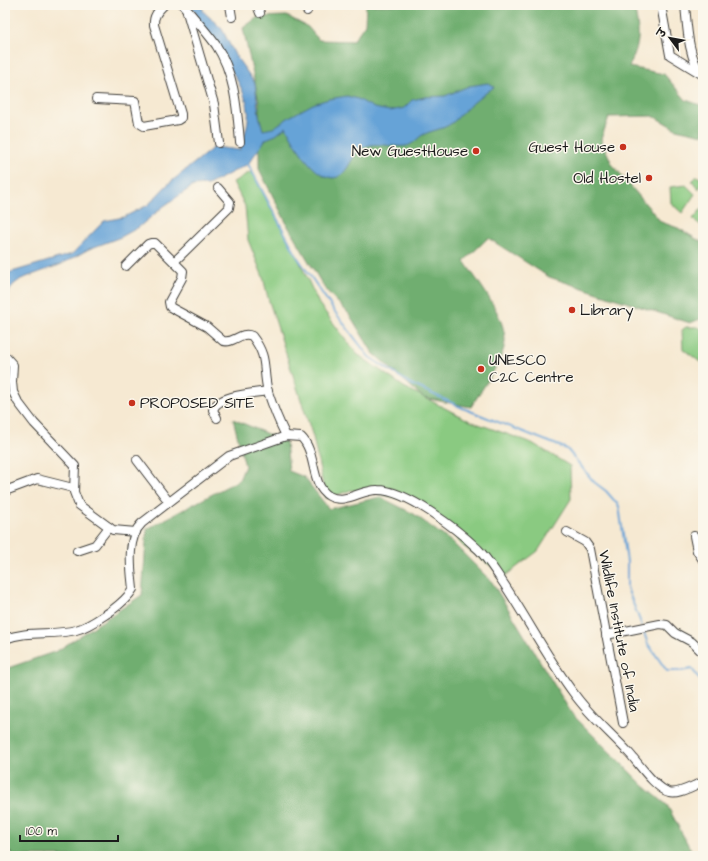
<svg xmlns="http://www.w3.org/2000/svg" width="708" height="861" font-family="'Architects Daughter','Playpen Sans Deva',sans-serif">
<rect width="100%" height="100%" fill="#fbf7ec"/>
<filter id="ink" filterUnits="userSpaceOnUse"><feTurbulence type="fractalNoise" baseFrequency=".025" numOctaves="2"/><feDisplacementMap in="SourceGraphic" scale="8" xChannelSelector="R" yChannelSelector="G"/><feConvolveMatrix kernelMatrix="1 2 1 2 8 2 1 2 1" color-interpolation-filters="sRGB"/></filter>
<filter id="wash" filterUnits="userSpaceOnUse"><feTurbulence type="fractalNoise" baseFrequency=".012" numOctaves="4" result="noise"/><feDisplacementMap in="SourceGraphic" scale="16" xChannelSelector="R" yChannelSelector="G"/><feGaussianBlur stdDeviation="0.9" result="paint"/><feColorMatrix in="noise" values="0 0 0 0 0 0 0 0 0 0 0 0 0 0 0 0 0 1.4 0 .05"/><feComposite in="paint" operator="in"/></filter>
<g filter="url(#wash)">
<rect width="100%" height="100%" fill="#f6e9d2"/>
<g fill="#8aca81" stroke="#53734e">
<polygon points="252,171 298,258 319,304 357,354 404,387 470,421 532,443 570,466 571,499 538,551 505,576 463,546 427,506 380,494 351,490 326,499 313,437 268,298 263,277 248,240 245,206 233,182"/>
<polygon points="697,176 703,180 699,189 692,181"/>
<polygon points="686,185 695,194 682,213 671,203 670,187"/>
<polygon points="703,207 703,227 693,219"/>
<polygon points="686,327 698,327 703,330 703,362 700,362 683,349 682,330"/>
</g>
<g fill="#6fae6f" stroke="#466546">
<path d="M366,5H639L635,11C640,37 640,42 629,67L664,74L686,100L703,106V135L676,129L653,116L609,117L601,139L612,164L661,222L678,228L703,243V318L690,323L549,277L488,238L464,261C478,282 506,316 505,342C504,359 480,392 471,407L424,398L373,353L349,314L325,289L289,228L259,169V102L243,28L258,17L287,16L308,27L319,40L353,41L365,24Z"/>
<polygon points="233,419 286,442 289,471 304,477 329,509 380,497 414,514 453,543 492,582 572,714 644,786 667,805 694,856 11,856 5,850 5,669 57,651 142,595 147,529 239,480 245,466"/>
</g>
<path fill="#66a3d7" stroke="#41607a" d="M192,5H201L204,12L222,29L235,55L255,83L259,115L263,130L273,128L291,116L313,104L329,99L347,96L358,99L374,108L390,111L404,108L412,100L425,97L445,96L469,86L488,83L494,87C483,95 472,103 463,112C459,116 456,120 452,123C443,130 430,130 421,136C416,140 412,145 406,146C391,148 374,140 360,149C350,157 346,183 328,177C310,172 294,142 286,127L276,135L266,139L248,164L208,185L193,186L164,206L139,227L121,237L89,249L62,264L21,279L13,285L5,299V274L72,254L104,221L124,217L148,205L167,185L214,147L240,150C242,141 247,130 248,120C253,85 203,39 192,5Z"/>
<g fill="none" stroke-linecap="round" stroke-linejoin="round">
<g stroke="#66a3d7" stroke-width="2">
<polyline points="248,164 298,258 335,312 369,357 411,384 465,409 567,449 594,482 606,491 619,506 627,562 627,588 642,626"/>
<polyline points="643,630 648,644 667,671 681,671 692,669 703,684"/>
</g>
</g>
</g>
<g filter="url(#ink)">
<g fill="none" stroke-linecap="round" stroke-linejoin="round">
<defs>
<g id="street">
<path d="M183,5C194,18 206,31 216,45C235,74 237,109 240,142"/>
<polyline points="230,5 232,17"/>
<polyline points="257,5 260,13"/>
<polyline points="304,5 307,11"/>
<polyline points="661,5 670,55 703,75"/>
<path d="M685,5C687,24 688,59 702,74"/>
<polyline points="187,12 214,104 219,143"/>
<path d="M96,99L135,101L139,123L144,126L178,120L181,118V114L154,25C153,16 158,11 164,5"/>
<polyline points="175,261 229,208 230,202 218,188"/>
<path d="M126,266L148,244L151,243H155L183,271L182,278L169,302L170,307L207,327L223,341C234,344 240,331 252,336C269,358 262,368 268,392C273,407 279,422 286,436"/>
<polyline points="5,356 13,365 12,382 13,392 18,402 34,423 75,466 74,492 79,505 113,530 136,532"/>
<path d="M217,418L213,410C217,395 255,393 268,391"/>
<polyline points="137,460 169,502"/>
<polyline points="5,491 37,479 73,488"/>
<polyline points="567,532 585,542 590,549 623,723"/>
<polyline points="694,536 697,551 703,560"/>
<polyline points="77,551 95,545 109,527"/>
<polyline points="606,635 660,624 667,625 675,633 692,642 703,653"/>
<path d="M5,639C28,630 52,636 76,630C89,627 100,618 111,611C119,605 128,598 133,589C131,570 126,538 142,523L229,456L286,436L301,437C317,452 310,485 329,496C345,505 362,489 378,490C407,490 458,530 478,549C487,558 493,568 500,578C526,616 547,658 575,695C591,717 612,734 630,754C639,764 656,789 669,792C678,795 694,785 703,782"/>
<polyline points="5,850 9,856"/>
</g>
</defs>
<use href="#street" stroke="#3d3b37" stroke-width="10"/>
<use href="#street" stroke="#fff" stroke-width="8"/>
</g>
</g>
<g fill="#c8321e" stroke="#fbf7ec" stroke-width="1.5">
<circle cx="623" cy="147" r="4"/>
<circle cx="476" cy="151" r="4"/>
<circle cx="649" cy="178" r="4"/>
<circle cx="572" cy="310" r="4"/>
<circle cx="481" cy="369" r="4"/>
<circle cx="132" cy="403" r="4"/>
</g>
<g text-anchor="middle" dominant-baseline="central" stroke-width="3" stroke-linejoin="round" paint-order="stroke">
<g font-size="15" fill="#1c1c1c" stroke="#fbf7ec" text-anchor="end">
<text x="615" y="147">Guest House</text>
<text x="468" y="151">New GuestHouse</text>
<text x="641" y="178">Old Hostel</text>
<text x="580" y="310" text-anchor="start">Library</text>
<text x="489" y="360" text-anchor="start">UNESCO<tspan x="489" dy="17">C2C Centre</tspan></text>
<text x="140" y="403" text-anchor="start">PROPOSED SITE</text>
</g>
<g font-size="15" fill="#1c1c1c" stroke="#fbf7ec">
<text transform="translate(619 631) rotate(79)">Wildlife Institute of India</text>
</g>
</g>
<rect width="708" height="861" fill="none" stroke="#fbf7ec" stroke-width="20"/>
<g transform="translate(670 38) rotate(302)" stroke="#fbf7ec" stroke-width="3" paint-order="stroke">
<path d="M0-3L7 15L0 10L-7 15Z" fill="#1c1c1c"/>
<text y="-6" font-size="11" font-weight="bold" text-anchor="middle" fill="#1c1c1c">उ</text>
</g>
<path d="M20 835v6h98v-6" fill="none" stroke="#1c1c1c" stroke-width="2"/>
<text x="26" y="835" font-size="12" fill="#1c1c1c" stroke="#fbf7ec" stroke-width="3" paint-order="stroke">100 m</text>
</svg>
